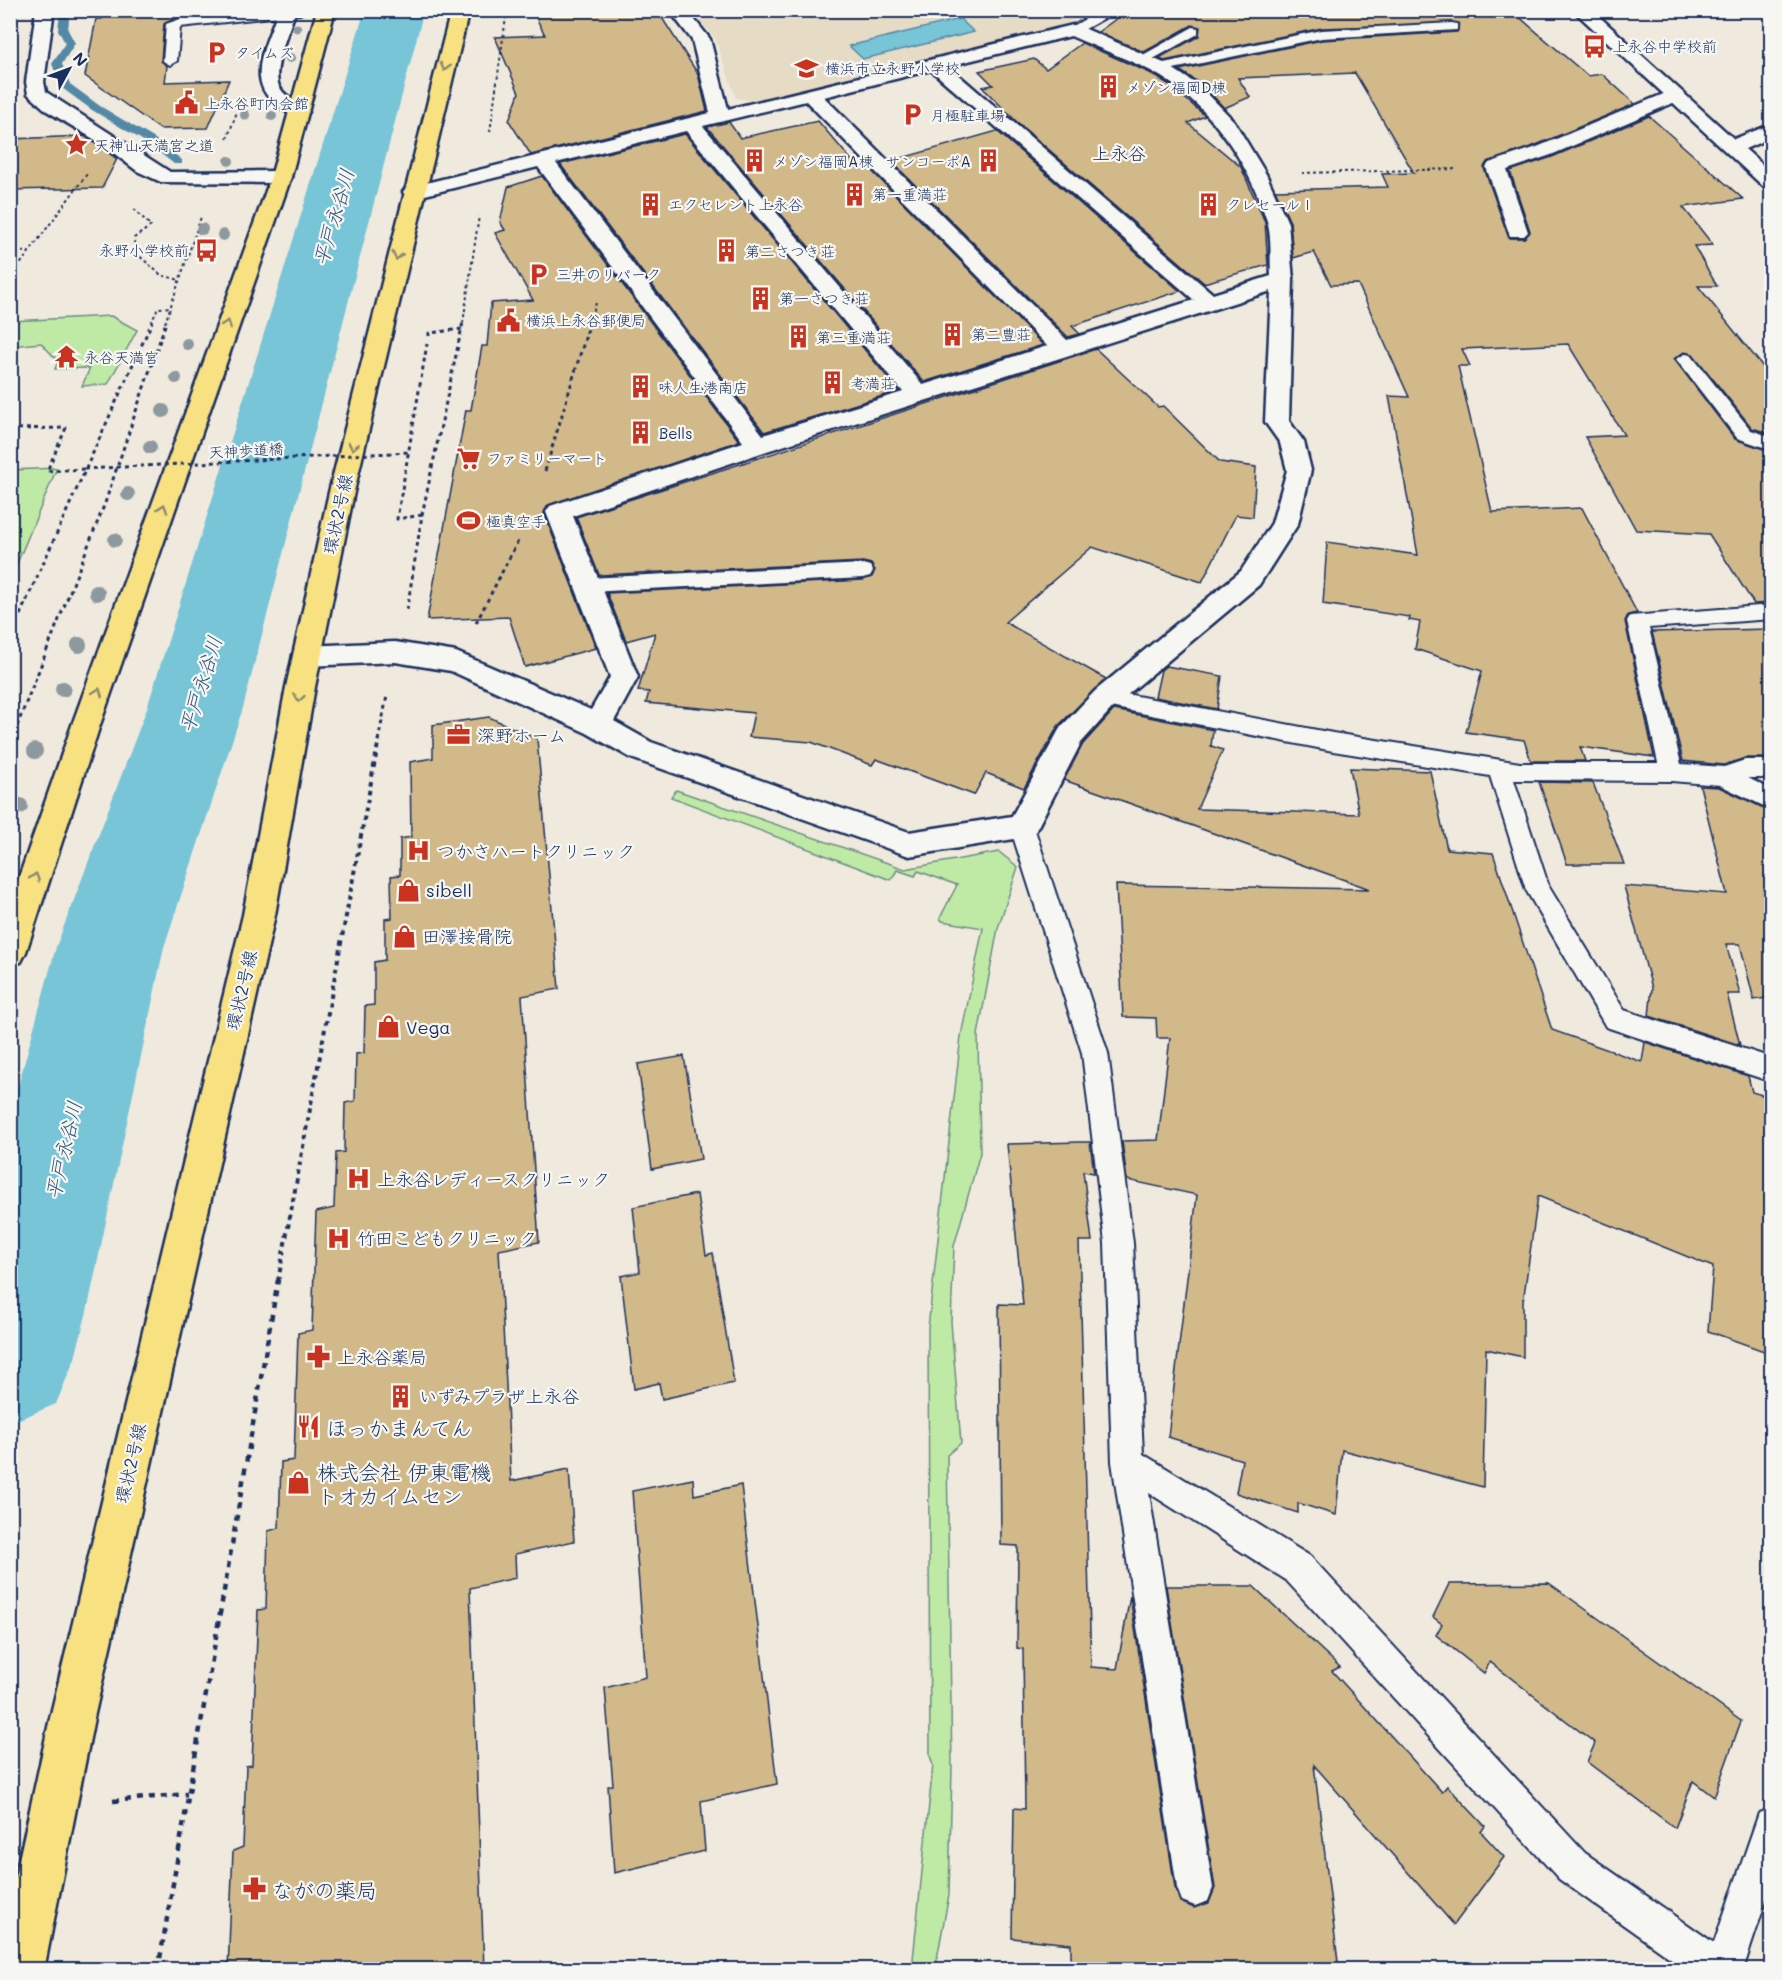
<svg xmlns="http://www.w3.org/2000/svg" width="1782" height="1980" font-family="Mali,'Klee One',sans-serif">
<rect width="100%" height="100%" fill="#efeadd"/>
<filter id="ink" filterUnits="userSpaceOnUse"><feTurbulence type="fractalNoise" baseFrequency=".0167" numOctaves="2"/><feDisplacementMap in="SourceGraphic" scale="12" xChannelSelector="R" yChannelSelector="G"/><feConvolveMatrix kernelMatrix="1 2 1 2 8 2 1 2 1" color-interpolation-filters="sRGB"/></filter>
<g filter="url(#ink)">
<polygon fill="#e6dbc4" points="691,11 1098,11 1056,27 752,101 736,98 715,38"/>
<g fill="#bfeaa6" stroke="#6d8c82" stroke-width="1.5">
<polygon points="111,316 137,330 108,384 82,386 90,368 55,369 58,361 41,343 11,346 11,321"/>
<polygon points="57,468 11,578 11,470"/>
<polygon points="676,790 905,869 999,852 1018,867 998,928 978,1035 980,1153 954,1246 951,1322 961,1443 947,1455 952,1768 949,1895 935,1969 912,1969 933,1765 930,1756 928,1328 961,1036 983,928 942,921 940,918 957,885 918,871 915,876 897,870 891,880 671,797"/>
</g>
<polygon fill="#78c5d7" stroke="#5389a7" stroke-width="1.5" points="960,19 974,32 863,59 849,46"/>
<g fill="none" stroke-linecap="round" stroke-linejoin="round">
<polygon fill="#5389a7" fill-rule="evenodd" points="60,10 70,10 68,30 75,43 62,64 70,84 100,106 155,139 182,160 182,164 174,164 147,143 92,110 62,88 52,64 65,43 58,30"/>
<polygon fill="#78c5d7" fill-rule="evenodd" points="365,10 424,10 243,708 164,947 88,1307 75,1358 56,1404 10,1423 10,1117 14,1101 56,947 147,708"/>
</g>
<g fill="#d2b989" stroke="#1b2f5e" stroke-width="1.5">
<polygon points="103,10 174,10 173,19 164,24 161,61 167,66 165,82 229,80 208,128 160,129 85,76 96,19 102,19"/>
<polygon points="532,10 657,10 698,74 707,111 531,155 509,121 519,93 495,37 545,35"/>
<polygon points="1128,10 1511,10 1588,76 1602,74 1635,104 1536,145 1487,162 1484,168 1509,238 1524,238 1530,231 1510,171 1552,157 1649,116 1743,199 1683,207 1713,245 1694,246 1717,286 1698,286 1772,378 1772,434 1752,428 1693,354 1684,352 1674,359 1735,439 1772,452 1772,603 1754,604 1709,534 1636,530 1585,437 1624,435 1568,344 1462,349 1470,366 1458,366 1492,512 1582,508 1637,613 1628,615 1625,621 1654,757 1580,747 1585,761 1531,761 1524,740 1466,732 1482,671 1415,649 1420,622 1409,620 1410,617 1323,604 1327,542 1418,555 1389,396 1409,397 1358,284 1331,285 1314,252 1293,258 1290,222 1275,190 1388,187 1382,174 1414,173 1355,73 1238,78 1250,97 1224,108 1204,86 1179,70 1322,40 1457,32 1459,23 1322,28 1164,61 1159,58 1199,36 1200,27 1192,25 1144,52 1098,32"/>
<polygon points="1082,43 1150,73 1170,85 1205,116 1188,123 1241,167 1265,222 1268,265 1204,283 1019,124 982,87 993,85 979,71 1034,59 1046,69"/>
<polygon points="818,121 859,169 868,167 1043,345 924,382 707,127 729,122 740,138"/>
<polygon points="997,131 1180,291 1072,326 1080,334 1068,337 891,161"/>
<polygon points="685,134 899,391 764,432 560,164"/>
<polygon points="84,136 117,159 102,188 10,190 10,139"/>
<polygon points="542,176 739,441 548,505 544,513 596,648 525,667 509,617 427,620 466,410 471,410 482,346 487,346 491,303 533,300 495,233 505,230 500,222 508,187"/>
<polygon points="1096,349 1158,407 1163,406 1220,462 1256,467 1253,517 1236,515 1202,582 1092,547 1005,622 1106,679 1058,726 1024,788 986,773 974,795 876,759 872,765 811,742 749,737 754,713 646,703 649,692 638,691 655,633 626,641 607,593 863,580 872,577 875,570 871,564 863,562 599,575 576,517"/>
<polygon points="1772,621 1772,758 1745,758 1724,765 1683,761 1652,632 1769,629 1765,622"/>
<polygon points="1166,666 1222,676 1217,709 1155,697 1161,670"/>
<polygon points="1114,710 1213,730 1211,746 1223,750 1197,809 1359,814 1350,768 1430,771 1447,849 1493,853 1552,1030 1642,1062 1645,1042 1748,1076 1752,1092 1772,1098 1768,1188 1772,1189 1772,1354 1708,1331 1713,1267 1538,1196 1523,1302 1523,1357 1486,1349 1483,1487 1342,1450 1336,1515 1298,1503 1298,1513 1236,1493 1242,1460 1168,1437 1197,1195 1127,1180 1122,1141 1158,1140 1170,1038 1157,1038 1156,1018 1123,1017 1116,885 1370,889 1064,780 1083,744"/>
<polygon points="489,717 537,739 559,989 522,996 539,1242 499,1250 511,1481 569,1469 574,1541 515,1554 516,1578 470,1588 484,1970 228,1970 233,1851 243,1847 246,1766 252,1765 258,1610 266,1609 268,1531 279,1528 281,1462 294,1460 298,1333 312,1330 316,1212 334,1208 336,1153 344,1152 345,1103 355,1101 356,1054 364,1053 365,1006 374,1005 374,962 385,960 385,919 392,918 391,876 400,875 400,839 411,837 410,762 433,758 433,725"/>
<polygon points="1539,782 1593,783 1624,864 1567,864"/>
<polygon points="1700,786 1719,787 1772,812 1772,997 1754,1000 1740,944 1726,944 1740,994 1727,994 1740,1045 1649,1016 1652,988 1624,886 1727,894"/>
<polygon points="684,1056 701,1159 652,1169 638,1064"/>
<polygon points="1079,1142 1090,1142 1094,1173 1083,1171 1092,1241 1079,1241 1091,1667 1117,1669 1130,1596 1175,1888 1180,1902 1194,1908 1209,1903 1215,1888 1166,1586 1253,1586 1340,1667 1332,1671 1442,1792 1447,1786 1485,1826 1481,1832 1504,1857 1454,1925 1314,1765 1339,1970 1071,1970 1071,1944 1012,1938 1014,1808 1025,1809 1023,1649 1017,1648 1018,1546 1001,1545 999,1304 1023,1305 1007,1144"/>
<polygon points="697,1194 706,1255 713,1253 734,1383 662,1399 659,1383 634,1389 621,1276 640,1272 633,1207"/>
<polygon points="693,1479 694,1495 741,1485 777,1784 701,1801 705,1851 614,1873 608,1786 613,1785 605,1688 646,1677 632,1491"/>
<polygon points="1549,1583 1741,1721 1714,1797 1693,1781 1675,1828 1587,1762 1595,1743 1490,1662 1484,1673 1436,1635 1442,1624 1433,1617 1449,1584"/>
</g>
<g fill="none" stroke-linecap="round" stroke-linejoin="round">
<defs>
<g id="service">
<polygon points="180,10 194,10 194,17 257,10 306,10 300,14 180,27 177,61 170,65 163,61 166,24 180,19"/>
<polygon points="1101,10 1119,10 1078,33 1068,33 1066,30"/>
<polygon points="1452,23 1457,24 1457,30 1322,38 1159,72 1152,68 1159,64 1322,30"/>
<polygon points="1193,27 1198,28 1198,34 1146,63 1136,63 1134,60"/>
<polygon points="1685,354 1691,355 1751,430 1772,437 1772,450 1737,438 1676,359"/>
<polygon points="863,564 870,566 873,571 870,576 863,578 588,592 581,590 578,585 581,580 588,578"/>
<polygon points="1772,605 1772,619 1649,628 1681,764 1724,767 1745,760 1772,760 1772,778 1748,778 1772,790 1772,810 1720,785 1671,781 1514,780 1549,887 1624,1010 1772,1058 1772,1082 1606,1027 1526,890 1490,776 1333,751 1105,706 1097,704 1094,698 1097,692 1105,690 1333,733 1520,763 1658,763 1627,621 1630,616"/>
<polygon points="1022,818 1030,820 1034,827 1108,1053 1133,1243 1143,1454 1310,1556 1585,1853 1714,1943 1759,1813 1772,1808 1772,1882 1743,1970 1687,1970 1559,1879 1286,1580 1149,1493 1213,1888 1208,1901 1195,1906 1182,1901 1177,1888 1112,1462 1105,1243 1082,1053 1010,827 1014,820"/>
</g>
<g id="minor">
<polygon points="36,10 54,10 44,82 46,92 170,172 281,171 288,173 291,177 288,181 281,183 161,182 137,171 102,144 47,111 28,94 26,82"/>
<path d="M278,10H296C290,27 270,73 280,88C286,99 301,102 309,112L299,118C291,116 285,111 278,106C243,81 267,44 278,10Z"/>
<path d="M669,10H687L710,39L728,109L1073,25L1079,26L1166,64L1202,88L1234,121L1266,174L1288,223L1293,280L1289,421L1304,442L1311,470L1298,524L1259,585L1115,705L1081,743L1033,836L909,856L631,758L587,733L451,671L395,662L307,666L297,663L293,656L297,649L307,646L395,642L456,652L591,710L610,677L546,512L550,506L743,442L538,167L413,198L406,196L403,192L406,188L710,113L692,40ZM1071,36C1098,48 1126,58 1151,71C1208,101 1248,161 1267,221C1272,238 1270,259 1271,276L1213,294L948,66ZM931,70L1194,300L1067,340L824,97ZM806,101L1047,346L923,385L703,126ZM686,131L903,392L763,435L556,163ZM1271,291L1265,422L1280,443L1287,470L1272,523L1241,571L1095,691L1060,728L1012,816L909,832L651,742L614,721L638,677L573,516L767,451Z"/>
<polygon points="1673,90 1682,96 1680,100 1551,155 1507,170 1528,232 1524,236 1510,236 1486,167 1489,163 1537,147"/>
</g>
<polygon id="tertiary" points="1573,10 1592,10 1734,139 1772,124 1772,137 1745,149 1772,173 1772,190 1765,188"/>
<g id="primary">
<polygon points="317,10 335,10 291,177 100,725 26,952 21,962 10,966 10,903 72,725 271,177"/>
<polygon points="451,10 469,10 354,492 315,687 275,915 94,1718 44,1970 10,1970 10,1901 50,1718 243,915 286,687 329,492"/>
</g>
</defs>
<use href="#service" stroke="#1b2f5e" stroke-width="4"/>
<use href="#minor" stroke="#1b2f5e" stroke-width="5"/>
<use href="#tertiary" stroke="#1b2f5e" stroke-width="5"/>
<use href="#primary" stroke="#1b2f5e" stroke-width="5"/>
<g stroke="#1b2f5e" stroke-width="2" stroke-dasharray="3 3" stroke-linecap="butt">
<polyline points="490,132 507,10"/>
<polyline points="227,139 237,112"/>
<polyline points="1302,173 1457,169"/>
<polyline points="134,209 151,226 134,238 135,252 161,275 180,280"/>
<polyline points="10,251 29,252"/>
<polyline points="10,278 87,174"/>
<polyline points="151,323 158,308 170,307"/>
<polyline points="165,323 201,217"/>
<polyline points="463,323 479,216"/>
<polyline points="590,323 596,303"/>
</g>
<g stroke="#1b2f5e" stroke-width="3" stroke-dasharray="4 4" stroke-linecap="butt">
<polyline points="429,336 429,333 462,329"/>
<polyline points="10,429 66,428 47,471 84,469"/>
<polyline points="545,471 590,322"/>
<polyline points="422,515 397,519 427,344"/>
<polyline points="407,610 422,515 463,322"/>
<polyline points="476,623 519,539"/>
<polyline points="10,637 152,322"/>
<polyline points="11,741 105,503 166,322"/>
<polyline points="378,741 387,696"/>
</g>
<g stroke="#1b2f5e" stroke-width="4" stroke-dasharray="4.5 4.5" stroke-linecap="butt">
<polyline points="10,743 11,739"/>
<polyline points="278,1281 379,739"/>
</g>
<g stroke="#1b2f5e" stroke-width="4.5" stroke-dasharray="6 6" stroke-linecap="butt">
<polyline points="113,1801 187,1794"/>
<polyline points="158,1970 278,1280"/>
</g>
<use href="#service" fill="#f6f6f2" fill-rule="evenodd"/>
<use href="#minor" fill="#f6f6f2" fill-rule="evenodd"/>
<use href="#tertiary" fill="#f6f6f2" fill-rule="evenodd"/>
<use href="#primary" fill="#f8e181" fill-rule="evenodd"/>
<polyline stroke="#1b2f5e" stroke-width="3" stroke-dasharray="4 4" stroke-linecap="butt" points="84,469 410,452"/>
</g>
<g fill="#8d989f">
<circle cx="297" cy="28" r="4.5"/>
<circle cx="290" cy="58" r="5"/>
<circle cx="245" cy="115" r="5"/>
<circle cx="272" cy="116" r="5"/>
<circle cx="229" cy="161" r="5"/>
<circle cx="202" cy="229" r="6"/>
<circle cx="223" cy="235" r="6"/>
<circle cx="187" cy="344" r="6"/>
<circle cx="176" cy="378" r="6"/>
<circle cx="163" cy="411" r="7"/>
<circle cx="150" cy="447" r="7"/>
<circle cx="128" cy="494" r="7"/>
<circle cx="115" cy="540" r="7"/>
<circle cx="97" cy="593" r="8"/>
<circle cx="79" cy="645" r="8"/>
<circle cx="63" cy="689" r="8"/>
<circle cx="35" cy="751" r="8"/>
<circle cx="20" cy="806" r="8"/>
</g>
<defs><path id="oneway-chevron" d="M-2-3.5L2.5 0L-2 3.5" fill="none" stroke-width="1.6" stroke-linecap="round" stroke-linejoin="round" transform="scale(1.5)"/></defs>
<g stroke="#8a8870">
<use href="#oneway-chevron" transform="translate(445 67) rotate(105)"/>
<use href="#oneway-chevron" transform="translate(397 256) rotate(103)"/>
<use href="#oneway-chevron" transform="translate(227 324) rotate(-70)"/>
<use href="#oneway-chevron" transform="translate(353 446) rotate(103)"/>
<use href="#oneway-chevron" transform="translate(163 508) rotate(-71)"/>
<use href="#oneway-chevron" transform="translate(98 692) rotate(-70)"/>
<use href="#oneway-chevron" transform="translate(299 698) rotate(100)"/>
<use href="#oneway-chevron" transform="translate(35 877) rotate(-72)"/>
</g>
</g>
<defs>
<symbol id="bus-bare" viewBox="-9 -9 18 18"><path d="M-5-6H5V4H4V6H2V4H-2V6H-4V4H-5ZM-3.5-4V0h7V-4ZM-3.5 1.2v1.5H-2V1.2ZM2 1.2v1.5H3.5V1.2Z" fill="#c8321e" stroke="#f6f6f2" stroke-width="2.5" paint-order="stroke"/></symbol>
<symbol id="parking-bare" viewBox="-9 -9 18 18"><path d="M-3.5-5.5H1a3.5 3.5 0 0 1 0 7H-1V5.5H-3.5ZM-1-3.4V-.6H.8a1.4 1.4 0 0 0 0-2.8Z" fill="#c8321e" stroke="#f6f6f2" stroke-width="2.5" paint-order="stroke"/></symbol>
<symbol id="school-bare" viewBox="-9 -9 18 18"><path d="M0-5L7-2L0 1L-7-2ZM-4 1L0 2.5L4 1V4Q0 6-4 4Z" fill="#c8321e" stroke="#f6f6f2" stroke-width="2.5" paint-order="stroke"/></symbol>
<symbol id="building-bare" viewBox="-9 -9 18 18"><path d="M-4-6H4V6H1V3H-1V6H-4ZM-2.5-4.3h1.7v1.8h-1.7ZM.8-4.3h1.7v1.8H.8ZM-2.5-1h1.7V.8h-1.7ZM.8-1h1.7V.8H.8Z" fill="#c8321e" stroke="#f6f6f2" stroke-width="2.5" paint-order="stroke"/></symbol>
<symbol id="civic-bare" viewBox="-9 -9 18 18"><path d="M-.6-6.5H3V-4.5H.6V-3L4-1V1h2V6H-6V1h2V-1L-.6-3ZM-1.2 2.5V6h2.4V2.5Z" fill="#c8321e" stroke="#f6f6f2" stroke-width="2.5" paint-order="stroke"/></symbol>
<symbol id="sight-bare" viewBox="-9 -9 18 18"><path d="M0-6L1.8-2.2L6-1.7L2.9 1.2L3.7 5.4L0 3.3L-3.7 5.4L-2.9 1.2L-6-1.7L-1.8-2.2Z" fill="#c8321e" stroke="#f6f6f2" stroke-width="2.5" paint-order="stroke"/></symbol>
<symbol id="temple-bare" viewBox="-9 -9 18 18"><path d="M0-6L5-2H3V0L6.5 2.5H4V6H1.5V3h-3V6H-4V2.5H-6.5L-3 0V-2H-5Z" fill="#c8321e" stroke="#f6f6f2" stroke-width="2.5" paint-order="stroke"/></symbol>
<symbol id="supermarket-bare" viewBox="-9 -9 18 18"><path d="M-6-5.5h2.5l.6 2H6L4.5 2H-2.5L-4.4-4H-6ZM-1.5 3.2a1.3 1.3 0 1 0 .1 0ZM3 3.2a1.3 1.3 0 1 0 .1 0Z" fill="#c8321e" stroke="#f6f6f2" stroke-width="2.5" paint-order="stroke"/></symbol>
<symbol id="stadium-bare" viewBox="-9 -9 18 18"><path d="M0-5a6.5 5 0 1 0 0 10a6.5 5 0 1 0 0-10ZM-3.5-1.8h7v3.6h-7Z" fill="#c8321e" stroke="#f6f6f2" stroke-width="2.5" paint-order="stroke"/></symbol>
<symbol id="office-bare" viewBox="-9 -9 18 18"><path d="M-6-3h4V-5.5h4V-3h4V5H-6ZM-1-4.5V-3h2v-1.5ZM-6 0V1H6V0Z" fill="#c8321e" stroke="#f6f6f2" stroke-width="2.5" paint-order="stroke"/></symbol>
<symbol id="hospital-bare" viewBox="-9 -9 18 18"><path d="M-5-5h3v3.5h4V-5h3V5h-3V1.5h-4V5h-3Z" fill="#c8321e" stroke="#f6f6f2" stroke-width="2.5" paint-order="stroke"/></symbol>
<symbol id="shop-bare" viewBox="-9 -9 18 18"><path d="M-5-2.5h2.3a2.7 3.5 0 0 1 5.4 0H5L5.5 6h-11ZM-1.5-2.5h3a1.5 2.3 0 0 0-3 0Z" fill="#c8321e" stroke="#f6f6f2" stroke-width="2.5" paint-order="stroke"/></symbol>
<symbol id="pharmacy-bare" viewBox="-9 -9 18 18"><path d="M-2-6h4v4h4v4h-4v4h-4v-4h-4v-4h4Z" fill="#c8321e" stroke="#f6f6f2" stroke-width="2.5" paint-order="stroke"/></symbol>
<symbol id="restaurant-bare" viewBox="-9 -9 18 18"><path d="M-5-6h1v4h1v-4h1v4h1v-4h1v5L-1.5 .5V6h-2V.5L-5-1ZM5-6V6H3V1.5H1.5Q1.5-4 5-6Z" fill="#c8321e" stroke="#f6f6f2" stroke-width="2.5" paint-order="stroke"/></symbol>
</defs>
<g fill-rule="evenodd">
<use href="#bus-bare" x="1578" y="30" width="33" height="33"/>
<use href="#parking-bare" x="200" y="36" width="33" height="33"/>
<use href="#school-bare" x="790" y="52" width="33" height="33"/>
<use href="#building-bare" x="1092" y="70" width="33" height="33"/>
<use href="#civic-bare" x="170" y="86" width="33" height="33"/>
<use href="#parking-bare" x="896" y="98" width="33" height="33"/>
<use href="#sight-bare" x="60" y="128" width="33" height="33"/>
<use href="#building-bare" x="738" y="144" width="33" height="33"/>
<use href="#building-bare" x="972" y="144" width="33" height="33"/>
<use href="#building-bare" x="838" y="178" width="33" height="33"/>
<use href="#building-bare" x="634" y="188" width="33" height="33"/>
<use href="#building-bare" x="1192" y="188" width="33" height="33"/>
<use href="#bus-bare" x="190" y="234" width="33" height="33"/>
<use href="#building-bare" x="710" y="234" width="33" height="33"/>
<use href="#parking-bare" x="522" y="258" width="33" height="33"/>
<use href="#building-bare" x="744" y="282" width="33" height="33"/>
<use href="#civic-bare" x="492" y="304" width="33" height="33"/>
<use href="#building-bare" x="936" y="318" width="33" height="33"/>
<use href="#building-bare" x="782" y="320" width="33" height="33"/>
<use href="#temple-bare" x="50" y="340" width="33" height="33"/>
<use href="#building-bare" x="816" y="366" width="33" height="33"/>
<use href="#building-bare" x="624" y="370" width="33" height="33"/>
<use href="#building-bare" x="624" y="416" width="33" height="33"/>
<use href="#supermarket-bare" x="452" y="442" width="33" height="33"/>
<use href="#stadium-bare" x="452" y="504" width="33" height="33"/>
<use href="#office-bare" x="442" y="718" width="33" height="33"/>
<use href="#hospital-bare" x="402" y="834" width="33" height="33"/>
<use href="#shop-bare" x="392" y="874" width="33" height="33"/>
<use href="#shop-bare" x="388" y="920" width="33" height="33"/>
<use href="#shop-bare" x="372" y="1010" width="33" height="33"/>
<use href="#hospital-bare" x="342" y="1162" width="33" height="33"/>
<use href="#hospital-bare" x="322" y="1222" width="33" height="33"/>
<use href="#pharmacy-bare" x="302" y="1340" width="33" height="33"/>
<use href="#building-bare" x="384" y="1380" width="33" height="33"/>
<use href="#restaurant-bare" x="292" y="1410" width="33" height="33"/>
<use href="#shop-bare" x="282" y="1466" width="33" height="33"/>
<use href="#pharmacy-bare" x="238" y="1872" width="33" height="33"/>
</g>
<g text-anchor="middle" dominant-baseline="central" stroke-width="4.5" stroke-linejoin="round" paint-order="stroke">
<g font-size="15" fill="#1b2f5e" stroke="#f6f6f2" text-anchor="start">
<text x="1612" y="46">上永谷中学校前</text>
<text x="235" y="52">タイムズ</text>
<text x="825" y="68">横浜市立永野小学校</text>
<text x="1126" y="87">メゾン福岡D棟</text>
<text x="204" y="103">上永谷町内会館</text>
<text x="930" y="115">月極駐車場</text>
<text x="94" y="145">天神山天満宮之道</text>
<text x="773" y="161">メゾン福岡A棟</text>
<text x="971" y="161" text-anchor="end">サンコーポA</text>
<text x="872" y="194">第一重満荘</text>
<text x="668" y="204">エクセレント上永谷</text>
<text x="1226" y="204">クレセールⅠ</text>
<text x="189" y="250" text-anchor="end">永野小学校前</text>
<text x="745" y="251">第二さつき荘</text>
<text x="556" y="274">三井のリパーク</text>
<text x="779" y="298">第一さつき荘</text>
<text x="526" y="320">横浜上永谷郵便局</text>
<text x="971" y="334">第二豊荘</text>
<text x="816" y="337">第三重満荘</text>
<text x="84" y="357">永谷天満宮</text>
<text x="850" y="383">考満荘</text>
<text x="658" y="387">味人生港南店</text>
<text x="659" y="433">Bells</text>
<text x="487" y="458">ファミリーマート</text>
<text x="486" y="521">極真空手</text>
</g>
<g font-size="15" fill="#1b2f5e" stroke="#f6f6f2">
<text transform="translate(246 450) rotate(-3)">天神歩道橋</text>
</g>
<g font-size="18" fill="#1b2f5e" stroke="#f6f6f2">
<text x="1119" y="153">上永谷</text>
</g>
<g font-size="18" fill="#1b2f5e" stroke="#f6f6f2">
<text transform="translate(337 514) rotate(-78)">環状2号線</text>
<text transform="translate(241 990) rotate(-77)">環状2号線</text>
<text transform="translate(130 1463) rotate(-77)">環状2号線</text>
</g>
<g font-size="18" fill="#1b2f5e" stroke="#f6f6f2" text-anchor="start">
<text x="477" y="735">深野ホーム</text>
<text x="437" y="851">つかさハートクリニック</text>
<text x="426" y="890">sibell</text>
<text x="422" y="936">田澤接骨院</text>
<text x="406" y="1027">Vega</text>
<text x="377" y="1179">上永谷レディースクリニック</text>
<text x="357" y="1238">竹田こどもクリニック</text>
<text x="337" y="1357">上永谷薬局</text>
<text x="419" y="1396">いずみプラザ上永谷</text>
</g>
<g font-size="20" font-style="italic" fill="#32547c" stroke="#f6f6f2">
<text transform="translate(333 217) rotate(-74)">平戸永谷川</text>
<text transform="translate(200 684) rotate(-73)">平戸永谷川</text>
<text transform="translate(63 1150) rotate(-77)">平戸永谷川</text>
</g>
<g font-size="21" fill="#1b2f5e" stroke="#f6f6f2" text-anchor="start">
<text x="326" y="1427">ほっかまんてん</text>
<text x="317" y="1471">株式会社 伊東電機<tspan x="317" dy="24">トオカイムセン</tspan></text>
<text x="272" y="1889">ながの薬局</text>
</g>
</g>
<rect width="1782" height="1980" fill="none" stroke="#f6f6f2" stroke-width="36"/>
<rect x="18" y="18" width="1746" height="1944" fill="none" stroke="#1b2f5e" stroke-width="2" filter="url(#ink)"/>
<g transform="translate(69 69) rotate(49)" stroke="#f6f6f2" stroke-width="4.5" paint-order="stroke">
<path d="M0-4.5L10 22L0 15L-10 22Z" fill="#1b2f5e"/>
<text y="-9" font-size="16" font-weight="bold" text-anchor="middle" fill="#1b2f5e">N</text>
</g>
</svg>
